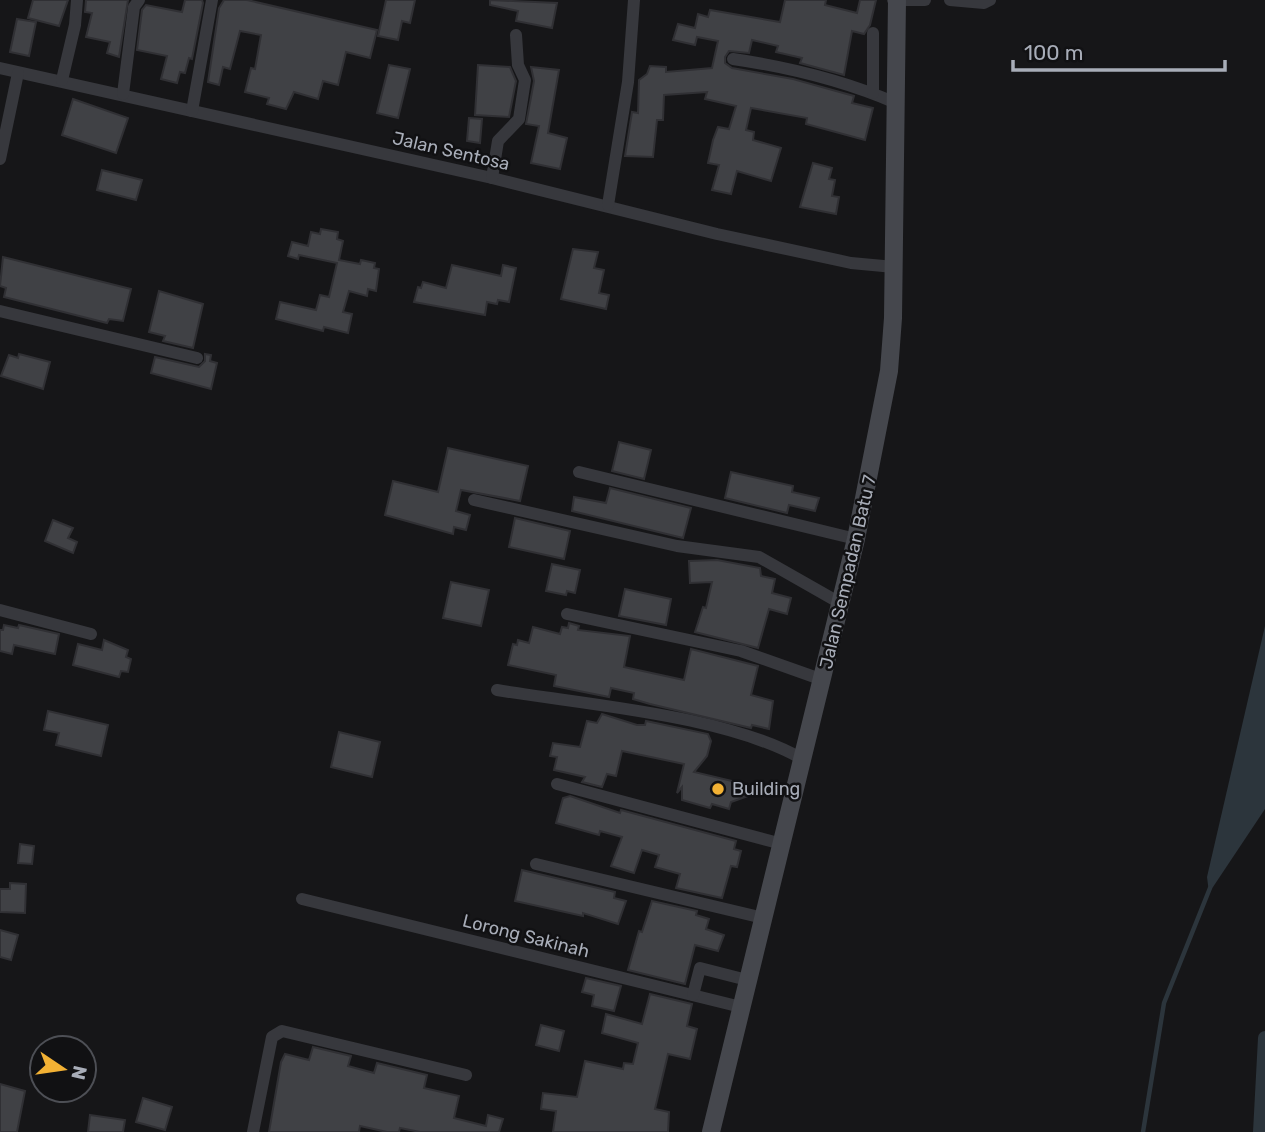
<svg xmlns="http://www.w3.org/2000/svg" width="1265" height="1132" font-family="Rubik,sans-serif">
<rect width="100%" height="100%" fill="#161618"/>
<polygon fill="#2c353c" points="1265,626 1265,809 1209,893 1207,877"/>
<g fill="none" stroke-linecap="round" stroke-linejoin="round">
<polyline stroke="#2c353c" stroke-width="4.5" points="1143,1132 1164,1003 1210,888"/>
<polyline stroke="#2c353c" stroke-width="14" points="1260,1132 1265,1038"/>
</g>
<g fill="#404145" stroke="#303034" stroke-width="2">
<polygon points="33,0 68,0 59,26 28,18"/>
<polygon points="86,0 128,0 119,57 107,53 110,42 86,37 92,13 85,12"/>
<polygon points="185,0 202,0 203,3 192,59 189,58 185,73 180,72 177,83 161,79 167,56 137,50 142,10 146,5 182,12"/>
<polygon points="224,0 247,0 377,30 370,58 346,52 338,85 323,81 318,99 294,92 286,109 267,104 269,98 245,92 251,68 255,69 261,35 240,31 230,69 223,67 219,85 208,82 219,8"/>
<polygon points="386,0 415,0 410,23 402,21 398,40 378,36"/>
<polygon points="490,0 557,3 552,28 516,21 518,11 490,5"/>
<polygon points="785,0 826,0 825,5 857,13 860,0 876,0 870,25 864,34 852,31 844,75 800,63 802,58 776,52 778,46 752,40 749,53 729,51 725,57 725,63 732,68 793,79 854,96 852,103 873,108 865,140 806,124 807,118 751,108 746,130 754,132 753,140 781,148 771,181 737,171 731,194 712,190 719,165 708,163 713,140 718,127 729,129 736,106 705,99 707,92 664,95 663,120 657,120 653,157 625,156 632,112 638,113 639,80 647,74 650,66 666,67 666,72 712,68 718,41 697,37 695,45 673,40 678,24 695,28 698,14 708,17 710,10 780,22"/>
<polygon points="17,19 36,22 29,56 10,52"/>
<polygon points="389,65 410,69 398,118 377,113"/>
<polygon points="478,65 510,67 516,81 509,117 475,115"/>
<polygon points="531,67 559,70 548,133 567,138 560,169 531,163 539,126 526,124 534,81"/>
<polygon points="73,99 128,118 116,153 62,135"/>
<polygon points="469,118 482,119 480,143 467,141"/>
<polygon points="813,163 832,168 829,179 835,180 832,196 839,197 836,214 800,207"/>
<polygon points="102,170 142,180 136,200 97,190"/>
<polygon points="321,229 338,232 337,239 343,241 339,260 360,264 361,260 375,263 374,268 379,269 376,291 368,289 367,296 349,291 343,312 352,314 348,333 324,327 323,331 276,319 280,302 316,310 320,295 329,297 337,263 299,255 298,259 288,256 292,242 308,246 311,232 320,234"/>
<polygon points="573,249 598,252 594,268 604,270 599,293 609,295 606,309 561,299"/>
<polygon points="3,257 131,289 123,321 109,319 107,323 4,297 6,288 0,286"/>
<polygon points="452,265 501,276 503,265 516,268 509,302 498,300 497,304 487,302 485,315 414,302 418,287 421,288 423,282 446,288"/>
<polygon points="159,291 203,304 193,348 163,341 165,336 149,332"/>
<polygon points="19,354 50,362 43,389 1,376 9,355 18,358"/>
<polygon points="205,354 211,355 210,361 217,363 211,389 151,373 155,357 199,367 205,361"/>
<polygon points="619,442 651,450 644,479 612,471"/>
<polygon points="448,448 528,466 520,501 461,490 456,511 470,515 466,530 454,527 453,534 385,515 393,481 438,492"/>
<polygon points="731,472 793,486 792,492 819,498 815,511 789,505 787,513 725,498"/>
<polygon points="610,488 691,508 683,538 572,511 574,497 606,503"/>
<polygon points="515,518 570,531 564,559 509,547"/>
<polygon points="53,520 73,528 68,538 77,542 73,553 45,541"/>
<polygon points="717,560 760,568 761,576 775,579 772,593 791,598 787,614 769,609 758,648 695,632 703,607 706,608 712,582 690,583 689,561"/>
<polygon points="552,564 580,570 575,593 567,591 566,595 546,591"/>
<polygon points="451,582 489,590 481,626 443,618"/>
<polygon points="625,589 671,599 666,625 619,616"/>
<polygon points="569,623 579,626 578,630 630,636 624,667 684,680 691,649 758,666 751,695 773,701 769,729 752,725 751,728 650,704 633,699 634,693 611,688 609,697 554,686 556,675 508,665 513,644 517,645 518,640 529,643 533,627 560,634 562,627 568,628"/>
<polygon points="4,625 18,628 19,625 59,634 55,654 14,645 12,654 0,651 0,630 3,630"/>
<polygon points="104,640 128,650 126,657 131,659 128,672 121,671 119,677 73,665 78,644 102,650"/>
<polygon points="48,711 108,725 101,756 56,745 59,733 44,730"/>
<polygon points="602,714 637,725 645,725 646,721 708,734 711,741 707,756 694,772 753,786 751,795 731,802 729,809 712,804 710,808 682,800 682,787 677,793 684,764 622,751 616,776 607,774 602,787 582,782 585,777 554,770 557,757 550,756 553,743 580,747 587,721 597,723"/>
<polygon points="339,732 380,742 372,777 331,767"/>
<polygon points="570,796 620,813 621,810 736,841 734,849 741,851 737,867 731,866 722,898 676,888 680,874 655,867 659,855 642,850 634,873 611,866 622,837 600,831 599,835 556,823 563,798"/>
<polygon points="20,844 34,846 32,864 18,863"/>
<polygon points="522,870 615,892 614,898 626,901 618,924 583,913 583,916 515,901"/>
<polygon points="10,883 26,884 25,913 0,912 0,889 10,889"/>
<polygon points="652,901 697,911 696,915 709,919 706,929 724,935 718,951 695,945 685,984 628,970 639,931 642,932"/>
<polygon points="0,930 18,935 11,960 0,957"/>
<polygon points="586,978 621,986 614,1011 592,1006 594,995 582,992"/>
<polygon points="650,994 692,1004 687,1026 697,1029 690,1059 668,1054 655,1109 669,1112 668,1132 553,1132 556,1111 541,1109 543,1093 577,1097 585,1061 623,1069 624,1063 633,1064 638,1043 602,1033 606,1014 642,1024"/>
<polygon points="541,1025 564,1031 559,1051 536,1045"/>
<polygon points="313,1047 351,1056 348,1066 374,1073 377,1063 427,1075 424,1088 459,1096 454,1118 486,1126 488,1115 503,1119 499,1132 420,1132 400,1128 399,1132 387,1132 360,1126 359,1132 269,1132 281,1062 285,1054 309,1060"/>
<polygon points="0,1084 25,1091 17,1132 0,1132"/>
<polygon points="143,1098 172,1107 165,1130 136,1122"/>
<polygon points="90,1115 125,1120 123,1132 88,1132"/>
</g>
<g fill="none" stroke-linecap="round" stroke-linejoin="round">
<g stroke="#37383d" stroke-width="12">
<polyline points="893,0 925,0"/>
<polyline points="950,0 984,3 990,0"/>
<path d="M733,59C788,67 845,81 896,103"/>
<polyline points="0,68 492,178 717,234 851,263 894,267"/>
<polyline points="62,80 75,25 77,0"/>
<polyline points="873,93 873,33"/>
<polyline points="123,94 134,7 139,0"/>
<polyline points="192,111 212,0"/>
<polyline points="0,159 18,73"/>
<polyline points="492,178 498,141 519,119 525,80 518,65 516,35"/>
<polyline points="608,205 628,82 634,0"/>
<polyline points="0,311 197,358"/>
<polyline points="579,472 856,539"/>
<polyline points="474,500 677,546 759,557 840,603"/>
<polyline points="0,610 91,634"/>
<polyline points="567,614 741,651 823,680"/>
<path d="M497,690C587,705 727,715 804,760"/>
<polyline points="557,784 782,844"/>
<polyline points="536,864 763,918"/>
<polyline points="302,899 741,1007"/>
<polyline points="693,995 700,968 747,980"/>
<polyline points="253,1132 272,1037 282,1031 466,1075"/>
</g>
<polyline stroke="#45474d" stroke-width="18" points="711,1132 856,539 889,371 893,318 897,0"/>
</g>
<circle fill="#f2b134" stroke="#111113" stroke-width="2.5" cx="718" cy="789" r="7"/>
<g text-anchor="middle" dominant-baseline="central" stroke-width="5" stroke-linejoin="round" paint-order="stroke">
<g font-size="18" fill="#a8adb8" stroke="#111113">
<text transform="translate(451 151) rotate(13)">Jalan Sentosa</text>
<text transform="translate(848 572) rotate(-77)">Jalan Sempadan Batu 7</text>
<text transform="translate(526 936) rotate(14)">Lorong Sakinah</text>
</g>
<g font-size="18" fill="#a8adb8" stroke="#111113" text-anchor="start">
<text x="732" y="789">Building</text>
</g>
</g>
<g transform="translate(63 1069) rotate(103)"><circle r="33" fill="#111113" stroke="#4d4f55" stroke-width="2"/>
<path d="M0-5L12 26L0 18L-12 26Z" fill="#f2b134"/>
<text y="-10" font-size="19" font-weight="bold" text-anchor="middle" fill="#a8adb8">N</text>
</g>
<path d="M1013 60v10h212v-10" fill="none" stroke="#a8adb8" stroke-width="3.5"/>
<text x="1024" y="60" font-size="21" fill="#a8adb8" stroke="#111113" stroke-width="5" paint-order="stroke">100 m</text>
</svg>
